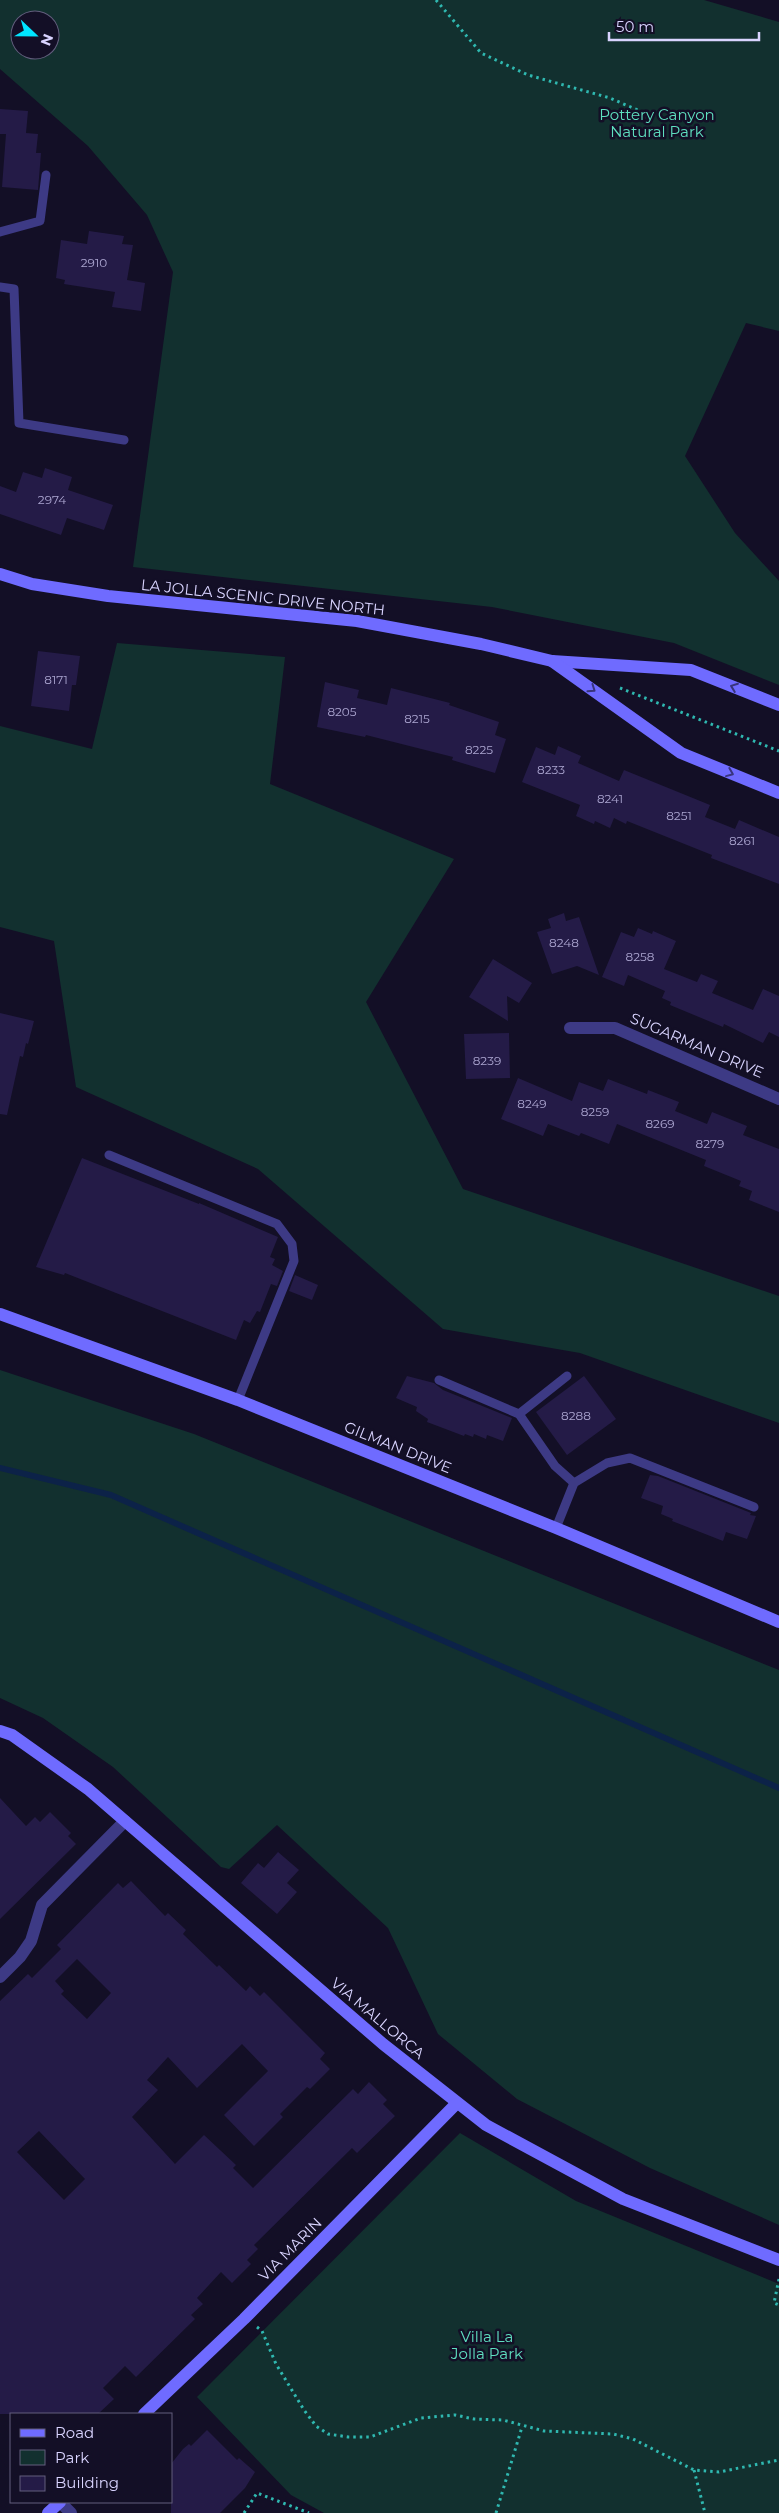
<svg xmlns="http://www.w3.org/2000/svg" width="779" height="2513" font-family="Montserrat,sans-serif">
<rect width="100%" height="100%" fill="#130f26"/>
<g fill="#12302f" fill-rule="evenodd">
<path d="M0,0H704L779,22V331L746,323L685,456L735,533L779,581V685L674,643L492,607L133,567L173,272L147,215L88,146L0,69ZM20,20H50V50H20Z"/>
<polygon points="117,643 285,657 270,784 454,859 366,1002 463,1189 779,1296 779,1423 580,1353 443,1329 258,1169 76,1087 54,941 0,927 0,726 92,749"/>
<polygon points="0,1370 194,1434 779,1670 779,2225 650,2168 517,2099 438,2034 388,1928 277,1825 229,1869 221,1867 113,1767 43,1718 0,1698"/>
<polygon points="460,2133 576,2201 779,2284 779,2513 324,2513 291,2495 197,2397"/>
</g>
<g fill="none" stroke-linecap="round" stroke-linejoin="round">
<polyline stroke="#0c2248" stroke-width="6" points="0,1468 111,1495 779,1788"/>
</g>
<g fill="#241b47" fill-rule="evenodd">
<polygon points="0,109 28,111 26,133 38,134 36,153 41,153 38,190 2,187 6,134 0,134"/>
<polygon points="89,231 124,236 122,244 133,245 127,280 145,283 141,311 112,307 115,292 64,284 65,280 56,278 61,240 87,244"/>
<polygon points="45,468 72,477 68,490 113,505 104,530 67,518 61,535 0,514 0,486 16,492 23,472 42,478"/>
<polygon points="38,651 80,656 76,685 72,685 69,711 31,706"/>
<polygon points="325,682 359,690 357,698 387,705 391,688 450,703 449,705 499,722 495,735 506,739 495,773 452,760 453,757 366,735 365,737 317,727"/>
<polygon points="558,746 581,756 578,763 619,781 624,770 710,805 705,817 735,829 739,820 779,837 779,884 711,858 712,855 627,821 626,824 614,818 610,828 595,821 594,824 576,816 580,805 522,782 536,747 555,755"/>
<polygon points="564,913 566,921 579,917 599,975 577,966 552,974 537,932 551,928 548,919"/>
<polygon points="638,928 652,934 653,931 676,941 664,969 697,982 701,974 718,981 712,993 753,1010 763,989 779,996 779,1037 769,1032 763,1043 724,1024 723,1027 670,1005 671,1002 662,998 665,991 628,975 624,986 602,977 621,932 634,937"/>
<polygon points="493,959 532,983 519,1003 507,996 508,1021 469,997"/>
<polygon points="0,1013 34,1021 28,1044 26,1043 23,1057 20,1056 7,1115 0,1114"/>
<polygon points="509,1033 510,1078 466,1079 464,1034"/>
<polygon points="518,1078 572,1101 579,1082 603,1091 608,1079 647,1094 648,1090 679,1102 675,1111 707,1124 712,1112 747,1126 743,1135 779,1149 779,1212 749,1200 752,1191 739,1186 741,1181 704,1166 706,1160 617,1124 609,1144 581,1133 579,1136 548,1124 543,1136 501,1119"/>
<polygon points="82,1158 199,1204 199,1203 278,1237 270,1257 275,1259 272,1265 283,1271 277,1286 271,1284 260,1312 257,1311 250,1323 244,1320 236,1340 65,1273 64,1275 36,1267"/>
<polygon points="295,1275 318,1285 312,1300 289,1291"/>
<polygon points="407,1376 434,1383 443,1390 512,1418 503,1441 487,1435 486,1439 474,1434 473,1437 465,1434 464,1436 427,1422 428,1419 416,1411 417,1407 396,1398"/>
<polygon points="584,1376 616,1419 567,1455 536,1412"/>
<polygon points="650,1475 658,1476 751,1513 750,1515 756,1516 747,1539 726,1532 723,1541 672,1521 673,1519 661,1514 663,1506 641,1498"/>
<polygon points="0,1798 26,1826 35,1817 40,1822 50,1812 71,1833 68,1836 76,1844 0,1919"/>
<polygon points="278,1852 299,1870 287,1883 297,1892 277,1914 241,1883 258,1863 264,1868"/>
<path d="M131,1881L165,1916L168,1913L186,1930L183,1934L217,1967L219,1965L246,1991L250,1986L260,1996L264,1992L325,2053L320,2059L330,2069L310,2089L307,2087L280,2114L283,2117L254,2146L224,2115L268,2071L242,2044L197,2088L168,2057L147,2080L158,2090L132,2117L175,2164L204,2135L236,2165L233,2168L253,2188L353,2089L358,2094L369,2082L387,2100L383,2104L395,2116L357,2153L352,2148L254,2245L258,2249L247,2260L251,2264L232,2283L221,2272L197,2298L203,2304L191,2315L195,2319L136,2377L125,2366L103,2388L114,2399L98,2414H0V2001L28,1974L32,1978L61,1949L57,1945L118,1883L123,1888ZM77,1959L111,1993L87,2019L61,1994L64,1991L55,1981ZM39,2131L85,2179L64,2200L17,2152Z"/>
<polygon points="207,2430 237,2460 239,2458 255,2472 245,2488 220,2513 171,2513 171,2464 183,2449 189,2444 191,2446"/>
</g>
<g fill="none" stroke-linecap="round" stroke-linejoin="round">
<g stroke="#2fb8b0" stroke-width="3" stroke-dasharray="2.5 4" stroke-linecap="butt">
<polyline points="436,0 481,53 528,75 610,98 649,115"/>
<polyline points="620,688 779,751"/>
<polyline points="779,2279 774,2303 779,2305"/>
<polyline points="257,2327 262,2331 276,2364 304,2410 316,2426 328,2434 348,2437 370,2437 421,2418 455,2415 474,2419 503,2420 544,2431 613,2434 633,2439 694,2470 719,2472 779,2460"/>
<polyline points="694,2470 705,2513"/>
<polyline points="244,2513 257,2493 309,2513"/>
<polyline points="496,2513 522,2427"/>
</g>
<g stroke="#3d3a85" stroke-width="9">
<polyline points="0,232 40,221 46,175"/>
<polyline points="0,287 14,289 19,423 124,440"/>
<polyline points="109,1155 277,1224 292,1244 294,1261 238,1400"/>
<polyline points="439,1380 519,1414 555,1466 574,1483"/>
<polyline points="519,1414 567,1376"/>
<polyline points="556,1528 574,1483 607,1463 630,1458 754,1507"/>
</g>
<g stroke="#3d3a85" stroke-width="12">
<polyline points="570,1028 615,1028 779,1099"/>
<polyline points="0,1977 20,1957 31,1941 42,1905 125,1821"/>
<polyline points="60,2502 71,2513"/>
</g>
<g stroke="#6f6bff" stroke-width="12">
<polyline points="0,574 32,584 108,596 357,621 481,644 552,661 691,670 779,705"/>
<polyline points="552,661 681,753 779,793"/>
<polyline points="0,1314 238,1400 556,1528 779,1622"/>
<polyline points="0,1731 12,1735 88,1789 383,2044 486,2125 623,2199 779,2260"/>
<polyline points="144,2414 244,2319 456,2104"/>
<polyline points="48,2513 60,2502"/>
</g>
</g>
<defs><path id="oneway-chevron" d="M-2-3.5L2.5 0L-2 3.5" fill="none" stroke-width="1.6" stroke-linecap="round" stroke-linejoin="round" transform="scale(1.25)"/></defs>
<g stroke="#38347d">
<use href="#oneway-chevron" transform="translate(734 687) rotate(-159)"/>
<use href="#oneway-chevron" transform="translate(592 689) rotate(35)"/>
<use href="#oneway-chevron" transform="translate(730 773) rotate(22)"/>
</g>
<g text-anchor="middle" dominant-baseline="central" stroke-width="5" stroke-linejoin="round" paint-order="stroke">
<g font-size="12" fill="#aca6d1">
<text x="94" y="262">2910</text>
<text x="52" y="499">2974</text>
<text x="56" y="679">8171</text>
<text x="342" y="711">8205</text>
<text x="417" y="718">8215</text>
<text x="479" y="749">8225</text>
<text x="551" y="769">8233</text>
<text x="610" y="798">8241</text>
<text x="679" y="815">8251</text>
<text x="742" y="840">8261</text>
<text x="564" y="942">8248</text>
<text x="640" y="956">8258</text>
<text x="487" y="1060">8239</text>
<text x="532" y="1103">8249</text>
<text x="595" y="1111">8259</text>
<text x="660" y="1123">8269</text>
<text x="710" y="1143">8279</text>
<text x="576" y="1415">8288</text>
</g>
<g font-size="15" fill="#5fe0c0" stroke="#130f26">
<text x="657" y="114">Pottery Canyon<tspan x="657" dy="17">Natural Park</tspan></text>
<text x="487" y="2336">Villa La<tspan x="487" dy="17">Jolla Park</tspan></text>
</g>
<g font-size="15" fill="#d9d4ff" stroke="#130f26">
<text transform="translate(263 597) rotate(6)">LA JOLLA SCENIC DRIVE NORTH</text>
<text transform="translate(697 1045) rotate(23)">SUGARMAN DRIVE</text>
<text transform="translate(398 1447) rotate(22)">GILMAN DRIVE</text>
<text transform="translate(378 2018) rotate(40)">VIA MALLORCA</text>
<text transform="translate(290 2249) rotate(-45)">VIA MARIN</text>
</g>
</g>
<rect x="10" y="2413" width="162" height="90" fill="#130f26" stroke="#625e7d"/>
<rect x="20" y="2429" width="25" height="8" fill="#6f6bff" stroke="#625e7d"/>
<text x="55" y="2438" font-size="15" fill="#d9d4ff">Road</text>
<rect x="20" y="2450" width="25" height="15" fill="#12302f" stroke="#625e7d"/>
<text x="55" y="2463" font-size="15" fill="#d9d4ff">Park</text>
<rect x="20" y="2476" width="25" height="15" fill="#241b47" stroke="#625e7d"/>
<text x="55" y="2488" font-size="15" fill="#d9d4ff">Building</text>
<g transform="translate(35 35) rotate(112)"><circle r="24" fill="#130f26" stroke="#625e7d"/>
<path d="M0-4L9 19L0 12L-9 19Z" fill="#00e5ff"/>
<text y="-8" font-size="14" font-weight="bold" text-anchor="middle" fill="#d9d4ff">N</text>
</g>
<path d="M609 32v8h150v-8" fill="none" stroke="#d9d4ff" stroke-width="2.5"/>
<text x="616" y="32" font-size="15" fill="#d9d4ff" stroke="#130f26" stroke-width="4" paint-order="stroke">50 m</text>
</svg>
